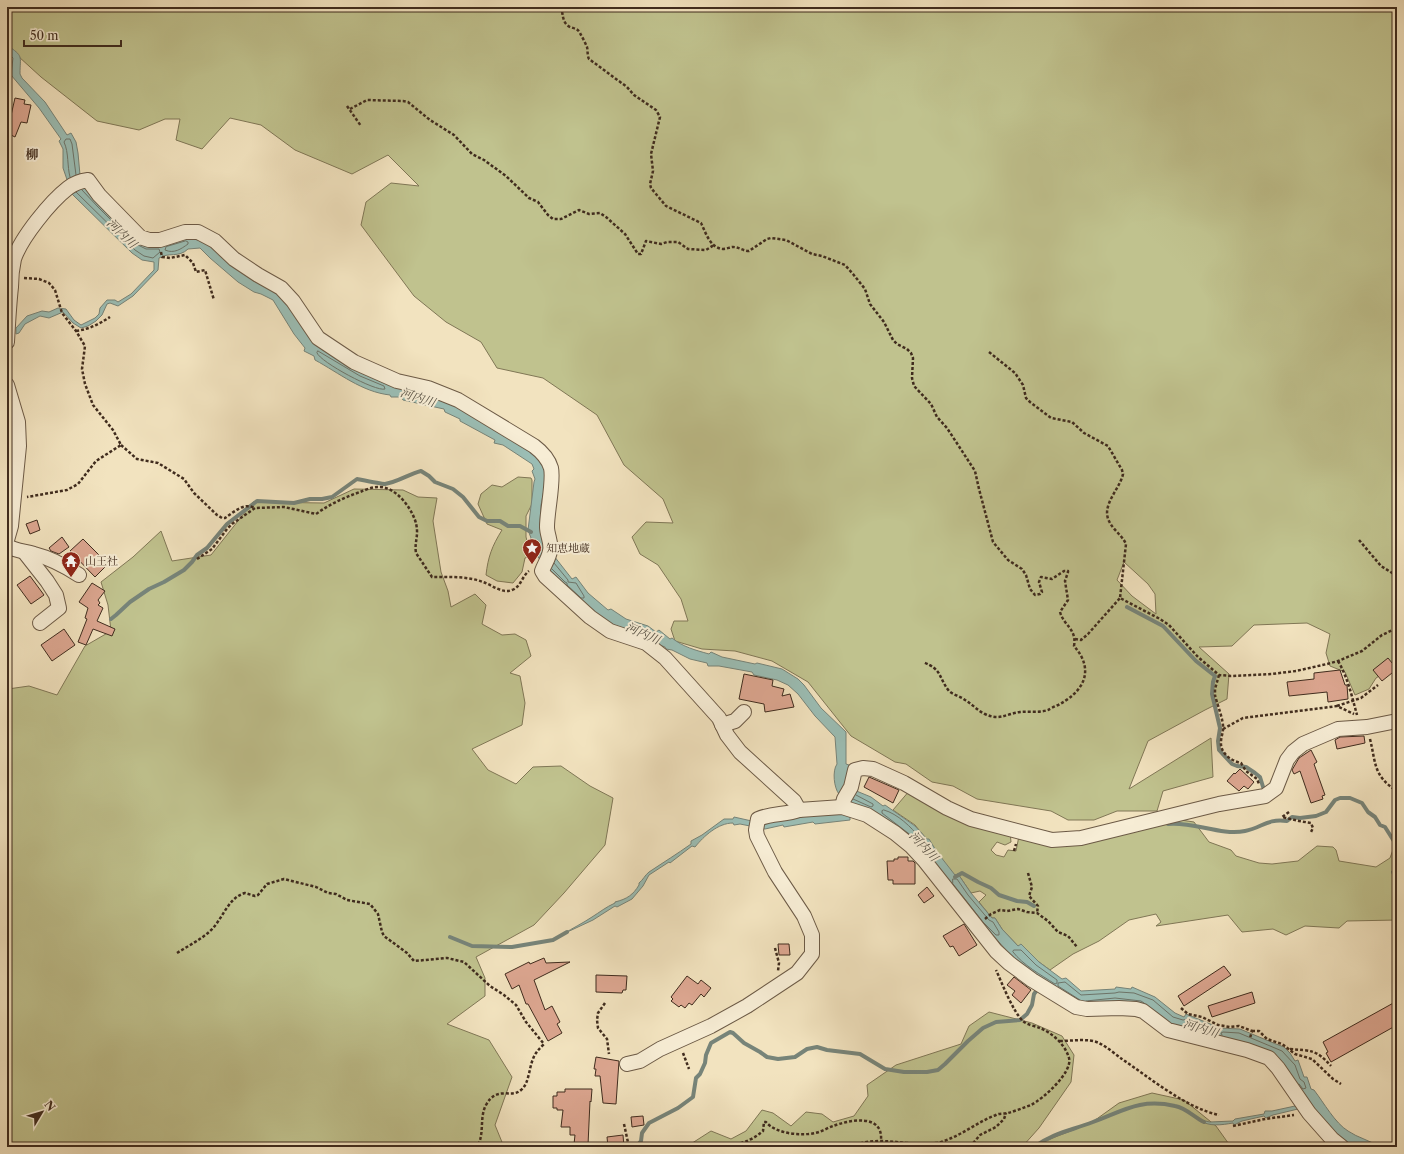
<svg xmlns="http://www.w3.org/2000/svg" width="1404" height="1154" font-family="'Libre Caslon Text','Noto Serif JP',serif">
<rect width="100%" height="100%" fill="#f2e3bf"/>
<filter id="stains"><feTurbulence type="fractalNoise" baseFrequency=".005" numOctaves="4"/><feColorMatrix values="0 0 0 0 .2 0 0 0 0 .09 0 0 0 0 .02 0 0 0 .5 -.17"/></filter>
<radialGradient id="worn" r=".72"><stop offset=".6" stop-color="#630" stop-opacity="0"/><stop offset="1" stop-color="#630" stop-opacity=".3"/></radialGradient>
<g fill="#c0c28e" stroke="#807756" fill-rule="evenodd">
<path d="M7,7H1397V665L1376,678L1369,689L1355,695L1345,672L1330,666L1326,653L1330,634L1307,623L1254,625L1232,646L1199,647L1229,674L1227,699L1205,710L1148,741L1129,789L1211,738L1213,777L1163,791L1157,811H1117L1094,820H1068L1051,811L977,799L953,786L932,782L906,764L895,762L851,736L808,682L772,661L735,651L702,649L675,641L671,629L674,621H688L681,599L658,565L640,554L632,537L646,522L673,523L663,499L624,465L597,415L543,378L497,368L481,342L446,322L414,296L361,225L366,202L391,183L419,186L388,155L352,174L295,150L261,125L230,118L202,149L176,140L180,119H165L139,130L97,121L41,77L7,46ZM1124,562L1148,584L1155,594L1156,614L1132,596L1117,580Z"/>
<path d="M518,477L531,478L532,480V504L526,516V537L531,556L525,558L522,572L513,583L497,581L486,575C488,557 492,546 502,530L487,524L478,504L481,494L492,485L502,487Z"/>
<polygon points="354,489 403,490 418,497 437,498 433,521 441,572 448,591 451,607 475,594 486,605 482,624 502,635 515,634 526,640 531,656 510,673 520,676 525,703 522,725 472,749 488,770 516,784 533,767 561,766 590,786 613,798 605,845 564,893 534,925 476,957 485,978 485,996 447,1024 489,1040 512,1077 495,1125 504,1147 7,1147 7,692 8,689 29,686 57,695 85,646 111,631 108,605 101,582 133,557 161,531 172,561 211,555 253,502 324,503"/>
<polygon points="910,790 1010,832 1011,842 1005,845 997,842 991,850 996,855 1004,857 1008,850 1016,851 1019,836 1045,842 1174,819 1194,822 1209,842 1231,850 1236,856 1259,863 1272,864 1298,861 1317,846 1333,847 1336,850 1339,861 1376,867 1390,858 1394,847 1397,846 1397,920 1347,921 1339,928 1305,926 1286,935 1273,929 1242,932 1228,915 1156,926 1161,922 1156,914 1129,920 1099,941 1073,954 1050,970 1039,962 1021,945 1018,946 1002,929 995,918 992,918 979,902 986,895 980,891 971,893 958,874 955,875 937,863 937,852 915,825 893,810"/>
<polygon points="989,1012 1032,1023 1062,1036 1074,1055 1071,1082 1039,1128 1022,1147 686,1147 711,1131 731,1139 746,1131 762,1110 773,1113 791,1126 806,1112 822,1114 833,1122 854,1116 868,1096 867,1085 896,1065 961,1044 969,1026"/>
<polygon points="1152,1093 1184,1100 1216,1126 1231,1147 1035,1147 1045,1141 1091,1123 1119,1103"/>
</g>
<g fill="#9bbeb5" stroke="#778479">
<path d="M7,45C24,57 20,55 20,74L22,78L45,102L67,135L71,133L76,142L78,153L80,175L140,242L185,237L202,241L277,293L284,299L312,341L422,392L448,402L535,453L545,468V485L541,505L540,525L541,534L554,556L572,579L576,577L588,593L608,610L611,609L626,619L648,626L656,632L659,630L670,639L672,638C683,647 695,650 709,654L711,652L722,657L755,664L757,663L782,669L798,679L804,685L821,708L846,732V764L849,765V785L854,790L871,797L883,806L885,805L915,826L927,839H929L937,852L955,875L958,874L971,893L992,918H995L1002,929L1018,946L1021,944L1039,962L1062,979L1066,978L1081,991L1115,989L1116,987L1131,989L1132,987L1155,997L1175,1013L1184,1017L1186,1014L1220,1028L1240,1029L1276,1044L1284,1047L1290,1053L1295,1061L1298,1060L1304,1077H1307L1311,1089L1314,1090C1324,1103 1335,1123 1348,1131C1358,1138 1370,1140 1379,1147C1355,1147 1350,1148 1331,1131L1278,1061L1166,1023L1147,1009L1081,1005L1015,960L949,886L855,805C850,802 843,799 839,794C834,788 832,771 837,764L835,737L815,716L798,694L788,685L777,680L754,675L752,672L719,666H708L707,663L690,659L672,650L666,649L665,647L625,632L601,619L561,585L540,560L529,541L531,538L528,530L534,482L535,479L532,471L534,469L532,464L503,445L494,443L495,440L460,421V419L445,412L444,409L403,400L401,397H391L390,395C362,392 339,373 315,360L314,356L304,351L305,348L294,334L273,300L261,294L254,292L238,282L210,258L200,248L188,249C179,258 168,252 159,258L158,270L133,296L118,306L110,303L107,304L102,315L96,321L88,326L81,328L73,323L63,312L49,318L40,316L25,324L19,333L16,334V328L27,316L42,311L49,312L58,308L66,309L74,320L81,325L95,318L99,314L100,308L107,300H115L118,302L131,294L154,270V262L142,260L132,253L72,194L63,168V149L59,141L61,139L39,108L11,75L13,58L7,52Z"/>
<path d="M840,812L850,814V820L815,824L813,822L784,827L783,825L765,829L740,824L734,825L733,823C718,823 704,836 695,847L692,846L670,863L669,862L649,875L643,886L632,899L617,907L615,906L593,920L563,934C573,928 583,923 592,917C600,912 606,907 615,903V902C627,899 633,895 639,885V883C643,880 645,875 649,872C664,862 677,854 691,844V841L702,835L724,819H733L734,817L765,824L772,819Z"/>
<path d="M1295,1106L1298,1109L1273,1115L1266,1118L1264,1116L1242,1121L1234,1125L1233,1123C1222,1125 1208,1127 1200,1120L1210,1122L1233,1121L1235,1119L1264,1114L1265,1111H1272Z"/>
</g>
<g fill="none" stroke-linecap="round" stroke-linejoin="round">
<g stroke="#6e756a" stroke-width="1">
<path d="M70,177C67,166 69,153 64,142L66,139H70L72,144L76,175"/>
<polyline points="82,190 98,207 128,237"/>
<polyline points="76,192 135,250 144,256 153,258 160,252 159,249 146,249 138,245"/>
<path d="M186,241L188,242V244C181,249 174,254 165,250L166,247Z"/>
<path d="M318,351L360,376L384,386L385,389C376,392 320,362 317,353Z"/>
<polyline points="552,569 565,582 567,583 567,585 581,598 584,598 584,596 576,583 568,582 568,580 554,563"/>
<polyline points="853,799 871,807 873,806 873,804 856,795"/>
<path d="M884,810C898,814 911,827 920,838V840H917L882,813V811Z"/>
<polygon points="953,879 957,879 968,895 989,920 993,922 999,932 999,935 996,935 983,922 953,884"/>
<path d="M1014,950H1021L1036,965L1057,980V983L1055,984C1041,975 1023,965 1013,952Z"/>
<polyline points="1080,1000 1058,986 1058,983 1065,982 1081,995 1115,993 1119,992 1134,993 1153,1000 1173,1017 1183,1020 1189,1019 1216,1030 1216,1032 1215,1034"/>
<polyline points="1086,1001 1115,998 1141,1001 1144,1003"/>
<polyline points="1222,1035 1221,1033 1223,1032 1239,1033 1282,1051 1295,1065 1300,1079 1304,1082 1306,1088 1303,1089 1299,1084"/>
</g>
<g stroke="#778479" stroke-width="4">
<polyline points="1127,607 1163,626 1196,661 1215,676 1213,682 1212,694 1220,728 1218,741 1219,750 1232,764 1237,766 1246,767 1255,773 1260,777 1264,790"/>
<path d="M111,619L116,615L130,602L149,589L164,582L184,570L192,562L197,555L207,548L227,524L257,501L294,503L310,499H322L332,497L357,479C362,480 381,484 385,484C398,482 409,474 421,471L429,476L435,482L453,489L463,497L479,517L487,521H500L508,526H520L531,532"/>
<path d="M1168,824C1192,821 1221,836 1245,831C1262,828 1267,818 1287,821L1292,817L1300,818L1316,816L1326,812L1335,800L1340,798H1350L1362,803L1368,812L1375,817L1380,825L1385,827L1397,846"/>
<polyline points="1397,869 1393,872 1397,880"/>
<polyline points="955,877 962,873 978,882 991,888 999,895 1017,901 1027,902 1034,906"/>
<polyline points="450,937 472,946 512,947 553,940 567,932"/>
<polyline points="636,1147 641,1141 642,1133 649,1123 678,1108 693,1097 696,1078 700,1074 705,1063 706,1055 711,1043 730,1032 733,1033 744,1043 760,1052 767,1057 778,1059 795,1057 807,1049 817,1047 827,1050 860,1054 885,1069 904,1072 927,1072 938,1070 945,1064 968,1041 983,1028 996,1022 1020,1020 1027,1014 1032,1005 1034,994 1037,990"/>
<path d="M1034,1147C1055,1132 1070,1131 1093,1122C1123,1111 1140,1098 1175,1106C1186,1108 1194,1117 1204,1122"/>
</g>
</g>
<g fill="#dca690" stroke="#402c1e">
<polygon points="15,98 25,100 24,104 31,105 27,123 21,122 15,137 7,133"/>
<polygon points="37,520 40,530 30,534 26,524"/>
<polygon points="62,537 69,547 59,554 51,551 49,548"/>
<polygon points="83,539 108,564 95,577 70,551"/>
<polygon points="30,576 44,595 31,604 17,585"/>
<polygon points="92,583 105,591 98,600 100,603 98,605 103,608 97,621 115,629 112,636 93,629 86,645 78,642 87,619 85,618 88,608 79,602"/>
<polygon points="64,629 75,645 52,661 41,645"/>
<polygon points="1388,658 1397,669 1382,681 1373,670"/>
<polygon points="1340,670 1345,685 1347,685 1348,699 1328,702 1327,692 1289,696 1287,682 1314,679 1314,673"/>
<polygon points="744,674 773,680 772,686 784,689 782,696 790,694 794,707 765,712 764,704 739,699"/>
<polygon points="1364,736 1365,743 1337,749 1335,740 1340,737"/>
<polygon points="1311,750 1317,762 1314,764 1325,795 1322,796 1323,799 1311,803 1300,771 1294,774 1292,770 1299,758"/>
<polygon points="1240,769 1254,782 1248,789 1244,786 1239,791 1227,781 1234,773 1235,774"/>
<polygon points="869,777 899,790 893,803 864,787"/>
<polygon points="898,857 908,857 908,861 913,861 915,863 915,884 893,884 893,880 888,880 887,861 894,861 894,859 898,859"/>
<polygon points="927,887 934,896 924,903 918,895"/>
<polygon points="964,924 977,945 959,956 953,946 950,947 943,936"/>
<polygon points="778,944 789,944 790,955 779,955"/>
<polygon points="544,958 546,963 570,962 534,980 545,1010 552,1006 560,1022 557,1024 562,1033 548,1041 528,1004 526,1004 519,985 512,989 505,974 529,962 530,964"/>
<polygon points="1224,966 1231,975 1184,1006 1178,996"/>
<polygon points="596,975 627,976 626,990 623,990 622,993 596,992"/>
<polygon points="687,976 698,984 701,980 711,988 704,997 701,994 692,1005 689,1003 685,1008 681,1005 679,1007 671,1001 673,999 671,997"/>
<polygon points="1014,977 1031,990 1021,1003 1012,995 1015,991 1007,985"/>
<polygon points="1252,992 1255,1003 1212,1017 1208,1006"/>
<polygon points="1397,1001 1397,1025 1331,1062 1326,1053 1328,1052 1323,1042"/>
<polygon points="596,1057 619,1061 616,1104 603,1103 600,1076 595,1076 596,1069 594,1069"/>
<polygon points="565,1089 592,1089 591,1102 590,1101 588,1145 574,1144 575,1135 570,1135 570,1127 561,1127 563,1110 557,1110 557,1108 553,1108 553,1096 557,1096 557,1092 565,1092"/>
<polygon points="643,1116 644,1125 632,1127 631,1117"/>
<polygon points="623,1135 624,1147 608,1147 607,1137"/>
</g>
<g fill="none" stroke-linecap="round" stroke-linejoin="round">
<defs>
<g id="minor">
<path d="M7,342C8,324 9,305 11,287C11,278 12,268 14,259C21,238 50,202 68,188C73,184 81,181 88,180L99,195L140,237L149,240H160L185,232H198L215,241L234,259L258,275L281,288L293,301L318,338L354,362L397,381L428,388L458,400L534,446C542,452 548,458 551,468C554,481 547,511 547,527C547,535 552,543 550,551C549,558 544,565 542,571L545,576L590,617L610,631L646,643L665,658L719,718L727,735L740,752L794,801L799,810L842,807L867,815L895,833L911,846L924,860L996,951L1009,963L1032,980L1076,1007L1087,1009L1119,1008L1136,1009L1143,1011L1168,1030L1247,1050L1269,1058L1278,1068L1309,1113L1332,1139L1342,1147"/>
<polyline points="7,385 18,422 19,446 11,526 7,540"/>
<path d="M7,546C16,551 24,551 34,554C50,558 65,566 79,575"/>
<polyline points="25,553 47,581 56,595 59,608 40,623"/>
<polyline points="722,725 735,721 744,712"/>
<polyline points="842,807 844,799 851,787 855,770 863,768 873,769 904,783 947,808 971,819 1052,840 1081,838 1219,804 1265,796 1276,788 1287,760 1293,752 1303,744 1338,729 1367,727 1397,721"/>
<path d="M627,1064L640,1061L660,1049L711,1026L747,1006L797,973L812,954V935L804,916L775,872L757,836L756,830L758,819C771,813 786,815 799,810"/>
</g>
</defs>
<use href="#minor" stroke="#6c5a46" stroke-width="16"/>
<g stroke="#402c1e" stroke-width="2.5" stroke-dasharray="3 2" stroke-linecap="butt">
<path d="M561,7C563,13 562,20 567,25C571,29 577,27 580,33C582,37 585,42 587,47C588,51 587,55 589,59L627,87L634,95L656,110L660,117L651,154L653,171L650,184L651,188L666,206L701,223C706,233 710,248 723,249C727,249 730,247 733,247C739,247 743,251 749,251L767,239L771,238L786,240L812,254L822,256L845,265L853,274L865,289L870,304L884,322L893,340L897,344L907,349L911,353L913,358L912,378L914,386L931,404L937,417L947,428L975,471L979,489L993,542L1008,560L1022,569L1026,575L1030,589L1035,595L1040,594L1042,592L1039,582L1041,577L1052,579L1064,571H1068V572L1065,581L1068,600L1060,612C1064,626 1077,629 1074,646C1096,671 1083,693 1056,706C1053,707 1050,709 1048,710C1039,713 1029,711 1020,712C1005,714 1000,721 985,714C978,711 972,704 965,700C960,696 953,695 949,691C938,677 943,670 923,662"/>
<polyline points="347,106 361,126"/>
<polyline points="350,109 367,100 403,101 408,102 430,120 454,135 472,154 484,160 506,176 529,198 538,202 548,215 553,219 561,219 579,210 589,214 600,213 606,217 625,234 638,254 641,254 646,241 661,244 667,242 678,242 688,249 706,250 714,245"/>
<polyline points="161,252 162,257 170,258 185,255 193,263 196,272 205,270 214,300"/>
<polyline points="24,278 39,279 49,283 55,290 62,313 76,331 85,346 82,369 85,384 93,405 113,430 121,445 96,461 78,484 67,490 27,497"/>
<path d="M76,331C90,329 99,324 110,317"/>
<path d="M989,352L1015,373L1023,385L1026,398L1030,402L1051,418L1072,422L1084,433L1108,446L1122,470L1123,474C1120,489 1101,505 1109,521C1113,530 1122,535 1126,544L1120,598L1160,619L1169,625L1198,657L1219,675L1231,676L1272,674L1296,671L1327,664L1338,661L1362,651L1382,635L1397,628"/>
<path d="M121,445L137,459L158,463L184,479L194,493L217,515L222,518H225C234,512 244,502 255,508"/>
<polyline points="1359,540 1381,566 1397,576"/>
<path d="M197,559L212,549L227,529L232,524L255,508L284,507L316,514C330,504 343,498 360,492C365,490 372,487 378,487C395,486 410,506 415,520C420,535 414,541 416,553L432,577C449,577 467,576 483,582C492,585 502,594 512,590C521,587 522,576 529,571"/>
<polyline points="1075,639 1081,640 1088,634 1120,598"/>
<path d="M1338,661C1348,678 1352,697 1357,715"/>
<path d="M1219,675L1215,689V695C1217,704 1224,721 1223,729C1223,733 1221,737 1221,742C1220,753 1231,761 1241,763L1246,771L1257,779L1259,784"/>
<polyline points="1337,706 1361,698 1378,685"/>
<polyline points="1223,729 1243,718 1330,707 1337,706 1354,714"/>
<path d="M1370,739C1376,763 1373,776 1397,791"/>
<polyline points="1289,812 1282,817 1299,821 1311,823 1313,828 1311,832"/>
<polyline points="1014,851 1016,844"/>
<polyline points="1028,873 1032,887 1029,896 1038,906 1037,913"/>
<polyline points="985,919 991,914 1000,910 1007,911 1018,909 1027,912 1037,913 1048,921 1058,932 1068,936 1077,947"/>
<polyline points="775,948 779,963 778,971"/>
<path d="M177,953C188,946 200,940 209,932C223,920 227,898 245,893L255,896L258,895L267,884L284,879L316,887L328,893L336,894L347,900L370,904L378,914L382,932L384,936L407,953L414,961L447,958L464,962L490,986L504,995L516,1005L526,1022L544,1044C539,1049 535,1053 533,1059C529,1068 529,1084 521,1090C511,1099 497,1085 486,1105C479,1118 485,1134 477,1147"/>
<polyline points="605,1003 598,1013 597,1020 598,1028 607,1039 609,1054"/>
<polyline points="1181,1008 1188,1014 1202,1017 1218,1025 1230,1027 1239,1026 1252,1031 1250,1038"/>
<polyline points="1252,1031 1259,1031 1267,1039 1282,1044 1295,1054 1312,1059 1333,1079 1341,1084"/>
<path d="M1060,1041C1072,1041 1088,1038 1099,1043C1107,1047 1115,1054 1122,1059C1150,1078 1186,1108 1219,1115"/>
<path d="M1290,1049C1311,1051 1316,1049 1331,1066"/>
<polyline points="683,1053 689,1069"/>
<polyline points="624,1124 629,1147"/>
<polyline points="1233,1126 1265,1119 1294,1115"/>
<polyline points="700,1147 713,1147"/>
<path d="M726,1147C741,1143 750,1142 763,1131L764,1122H766C776,1134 801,1136 815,1133C821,1132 827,1128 833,1126C849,1120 883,1113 881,1140"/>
<path d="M851,1147C879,1133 911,1149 941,1142C961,1136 977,1122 996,1115C999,1113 1004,1114 1008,1113C1015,1111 1023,1108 1031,1105C1043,1099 1073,1072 1069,1058C1065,1044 1052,1033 1040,1028C1035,1026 1027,1025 1023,1021C1013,1012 1002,983 996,970"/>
<polyline points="970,1147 980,1135 996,1127 1004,1119 1006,1113"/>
</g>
<use href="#minor" stroke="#f7edd5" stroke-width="14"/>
</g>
<defs>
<symbol id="sight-pin" viewBox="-11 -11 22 30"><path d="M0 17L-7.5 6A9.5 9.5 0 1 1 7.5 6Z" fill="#8f2418" stroke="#f7edd5"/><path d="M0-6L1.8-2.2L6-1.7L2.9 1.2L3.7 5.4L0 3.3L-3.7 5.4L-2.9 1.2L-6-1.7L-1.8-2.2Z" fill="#fff"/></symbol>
<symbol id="temple-pin" viewBox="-11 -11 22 30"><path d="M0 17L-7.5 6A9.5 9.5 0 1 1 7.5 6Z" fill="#8f2418" stroke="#f7edd5"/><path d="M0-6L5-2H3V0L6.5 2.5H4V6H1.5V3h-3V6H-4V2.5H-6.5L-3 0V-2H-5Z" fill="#fff"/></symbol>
</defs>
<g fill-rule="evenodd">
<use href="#sight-pin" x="521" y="537" width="22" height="30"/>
<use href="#temple-pin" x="60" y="550" width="22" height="30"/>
</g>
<g text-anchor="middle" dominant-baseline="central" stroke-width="4" stroke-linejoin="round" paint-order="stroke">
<g font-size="11" fill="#402c1e" stroke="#f7edd5" text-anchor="start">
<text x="546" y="548">知恵地蔵</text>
<text x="85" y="561">山王社</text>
</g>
<g font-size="12" font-style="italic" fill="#575044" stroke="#f7edd5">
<text transform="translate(122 233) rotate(44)">河内川</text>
<text transform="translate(418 397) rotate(18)">河内川</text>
<text transform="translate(643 633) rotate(24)">河内川</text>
<text transform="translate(924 846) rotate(47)">河内川</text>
<text transform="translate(1201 1028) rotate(17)">河内川</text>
</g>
<g font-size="13" font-weight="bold" fill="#402c1e" stroke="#f7edd5">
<text x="32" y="154">柳</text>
</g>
</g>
<rect width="1404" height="1154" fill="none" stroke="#f2e3bf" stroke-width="24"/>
<rect x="8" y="8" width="1388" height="1138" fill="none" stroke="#402c1e" stroke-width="2"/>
<rect x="12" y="12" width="1380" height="1130" fill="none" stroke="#402c1e"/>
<g transform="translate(42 1112) rotate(52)" stroke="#f7edd5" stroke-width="3" paint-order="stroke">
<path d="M0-3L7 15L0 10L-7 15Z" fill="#402c1e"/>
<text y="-6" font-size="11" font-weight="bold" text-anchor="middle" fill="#402c1e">N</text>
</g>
<path d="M24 40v6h97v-6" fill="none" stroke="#402c1e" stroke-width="2"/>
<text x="30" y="40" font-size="12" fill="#402c1e" stroke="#f7edd5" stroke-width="3" paint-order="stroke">50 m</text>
<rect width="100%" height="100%" filter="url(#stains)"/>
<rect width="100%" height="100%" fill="url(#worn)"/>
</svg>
